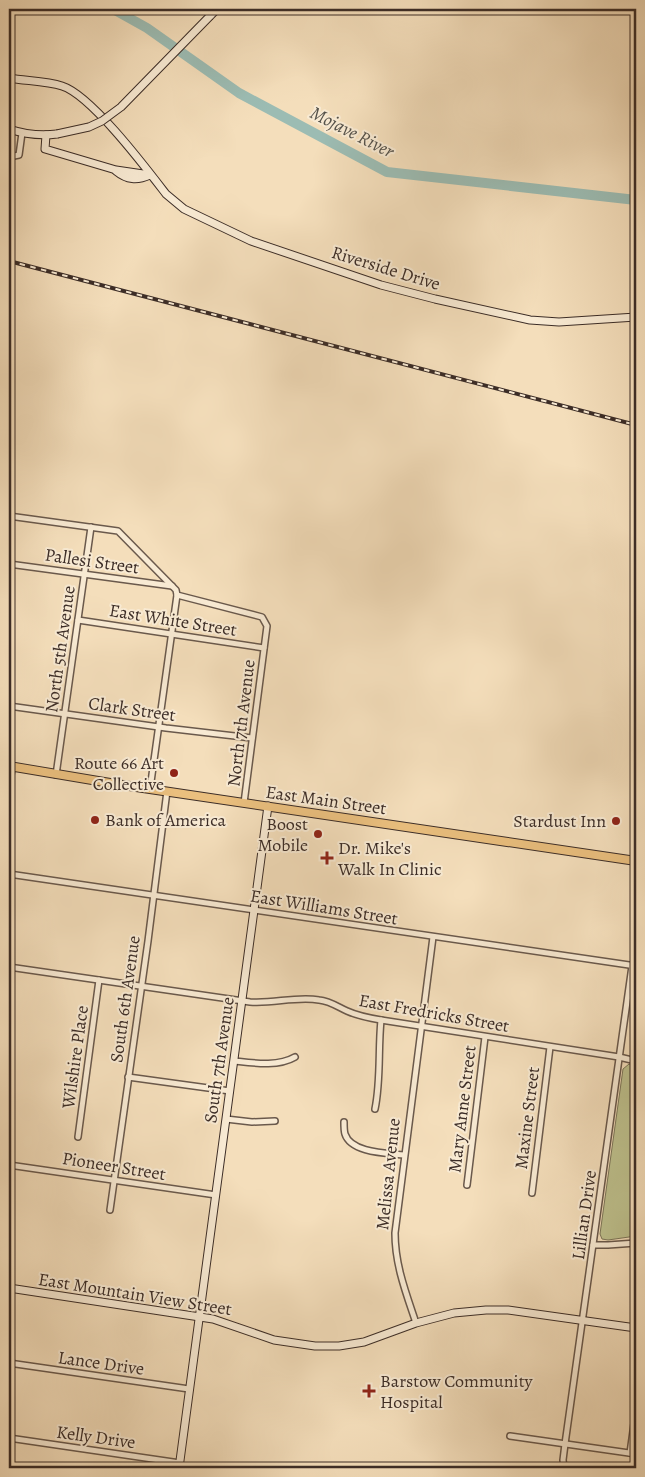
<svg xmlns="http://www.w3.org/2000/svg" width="645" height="1477" font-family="Alegreya,serif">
<rect width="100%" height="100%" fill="#f4debb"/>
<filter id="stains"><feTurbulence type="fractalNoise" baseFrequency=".004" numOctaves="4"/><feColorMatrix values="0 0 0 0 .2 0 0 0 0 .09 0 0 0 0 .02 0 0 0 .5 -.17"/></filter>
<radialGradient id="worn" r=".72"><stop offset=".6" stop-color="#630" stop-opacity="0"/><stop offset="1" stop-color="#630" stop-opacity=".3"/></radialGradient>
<polygon fill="#bec18e" stroke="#7d775a" points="629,1064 636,1068 636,1236 608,1240 602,1239 600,1234 623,1069"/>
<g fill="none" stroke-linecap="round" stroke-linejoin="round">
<polyline stroke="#9cbcb3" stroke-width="10" points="113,9 147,28 239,93 387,172 636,200"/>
<defs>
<g id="street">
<polyline points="9,157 19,155 22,133"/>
<polyline points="9,516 118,531 176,590 177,595 262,617 267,626 244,803"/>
<polyline points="9,564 172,586"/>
<polyline points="78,620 264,648"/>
<polyline points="9,706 166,728 252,738"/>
<polyline points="56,775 91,527"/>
<polyline points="150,789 177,595"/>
<polyline points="9,874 636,966"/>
<path d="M9,967L250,1002C273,1004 296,996 319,1000C330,1001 338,1007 347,1011C358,1016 369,1018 381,1020L619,1057L636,1061"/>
<path d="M234,1061C253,1063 278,1067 295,1057"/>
<polyline points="128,1077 230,1091"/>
<path d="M375,1109C381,1080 378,1050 381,1020"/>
<polyline points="226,1119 252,1122 275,1121"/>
<path d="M344,1122C344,1126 344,1131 345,1134C351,1153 387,1153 404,1155"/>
<polyline points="78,1137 99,980"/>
<polyline points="9,1165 216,1195"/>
<polyline points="467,1185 485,1037"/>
<polyline points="532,1193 550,1047"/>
<polyline points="110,1210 148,941 167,791"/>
<polyline points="593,1245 608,1245 636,1243"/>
<path d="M416,1323C406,1293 395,1265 395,1233L433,937"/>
<polyline points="9,1363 189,1389"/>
<polyline points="510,1436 636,1454"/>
<polyline points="9,1438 180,1463"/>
<polyline points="630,1453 636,1409"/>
<polyline points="564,1468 563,1460 565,1444 632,966"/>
</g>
<g id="secondary">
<polyline points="210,16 217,9"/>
<path d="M9,78C26,81 46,81 62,86C91,95 146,168 166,194L184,209L251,241L381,285L435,299L530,320L559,322L636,317"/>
<path d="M9,129C24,134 41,136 57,134"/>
<polyline points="46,135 45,149 116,170 150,175"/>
<path d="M116,171C127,180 137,181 150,175"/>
<polyline points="9,1288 213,1319 274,1340 315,1346 339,1346 364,1342 416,1323 454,1313 486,1310 508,1310 636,1328"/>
<polyline points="179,1468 268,806"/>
</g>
<g id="primary">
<polyline points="9,766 116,784 636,861"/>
<polyline points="9,783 11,767"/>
</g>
</defs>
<use href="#street" stroke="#6a594c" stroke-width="8"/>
<use href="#secondary" stroke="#3c2d27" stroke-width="9"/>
<use href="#primary" stroke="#3c2d27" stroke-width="10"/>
<use href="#street" stroke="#f8ead3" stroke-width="5"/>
<use href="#secondary" stroke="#f8ead3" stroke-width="7"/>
<use href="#primary" stroke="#eabf7e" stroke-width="8"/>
<defs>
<polyline id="rail" points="9,261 636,425"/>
</defs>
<use href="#rail" stroke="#3c2d27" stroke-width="4"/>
<use href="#rail" stroke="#f8ead3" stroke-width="2" stroke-dasharray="5.5" stroke-linecap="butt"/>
<defs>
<polyline id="secondary-bridge" points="57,134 89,127 102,121 121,107 210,16"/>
</defs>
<use href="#secondary-bridge" stroke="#3c2d27" stroke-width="9" stroke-linecap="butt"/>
<use href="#secondary-bridge" stroke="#f8ead3" stroke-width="7"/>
</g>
<g fill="#8f2418" stroke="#f8ead3" stroke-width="2">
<circle cx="174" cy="773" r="5"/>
<circle cx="95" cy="820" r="5"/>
<circle cx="616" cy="821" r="5"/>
<circle cx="318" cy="834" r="5"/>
<path d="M324.5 850.5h5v5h5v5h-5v5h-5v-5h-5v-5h5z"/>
<path d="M366.5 1383.5h5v5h5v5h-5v5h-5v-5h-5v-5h5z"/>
</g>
<g text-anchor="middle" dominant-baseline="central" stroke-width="4" stroke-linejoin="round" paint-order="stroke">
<g font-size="18" fill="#3c2d27" stroke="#f8ead3">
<text transform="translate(386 268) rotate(17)">Riverside Drive</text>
<text transform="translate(92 561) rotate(8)">Pallesi Street</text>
<text transform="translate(173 620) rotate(9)">East White Street</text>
<text transform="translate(60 649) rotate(-82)">North 5th Avenue</text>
<text transform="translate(132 709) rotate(8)">Clark Street</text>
<text transform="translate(241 723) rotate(-83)">North 7th Avenue</text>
<text transform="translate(326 800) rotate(8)">East Main Street</text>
<text transform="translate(324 907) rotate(9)">East Williams Street</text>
<text transform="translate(125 999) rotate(-82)">South 6th Avenue</text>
<text transform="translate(434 1013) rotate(10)">East Fredricks Street</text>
<text transform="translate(75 1057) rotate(-82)">Wilshire Place</text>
<text transform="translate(219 1060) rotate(-82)">South 7th Avenue</text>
<text transform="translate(462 1109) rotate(-83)">Mary Anne Street</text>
<text transform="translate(527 1118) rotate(-83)">Maxine Street</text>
<text transform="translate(114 1166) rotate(9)">Pioneer Street</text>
<text transform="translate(388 1174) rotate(-84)">Melissa Avenue</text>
<text transform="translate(584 1215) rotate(-82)">Lillian Drive</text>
<text transform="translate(135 1294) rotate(9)">East Mountain View Street</text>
<text transform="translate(101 1363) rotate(8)">Lance Drive</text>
<text transform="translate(96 1437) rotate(8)">Kelly Drive</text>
</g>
<g font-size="18" fill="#3c2d27" stroke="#f8ead3" text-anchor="end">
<text x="164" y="763">Route 66 Art<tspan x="164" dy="21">Collective</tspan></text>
<text x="105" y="820" text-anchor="start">Bank of America</text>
<text x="606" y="821">Stardust Inn</text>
<text x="308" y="824">Boost<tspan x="308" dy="21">Mobile</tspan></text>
<text x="338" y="848" text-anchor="start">Dr. Mike's<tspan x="338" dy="21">Walk In Clinic</tspan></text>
<text x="380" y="1381" text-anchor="start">Barstow Community<tspan x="380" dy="21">Hospital</tspan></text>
</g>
<g font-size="19" font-style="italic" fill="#54514a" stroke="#f8ead3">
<text transform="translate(352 132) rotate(27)">Mojave River</text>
</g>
</g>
<rect width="645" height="1477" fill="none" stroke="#f4debb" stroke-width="30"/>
<rect x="10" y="10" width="625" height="1457" fill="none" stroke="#3c2d27" stroke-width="2.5"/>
<rect x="15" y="15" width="615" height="1447" fill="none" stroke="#3c2d27"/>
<rect width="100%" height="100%" filter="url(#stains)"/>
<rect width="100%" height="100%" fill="url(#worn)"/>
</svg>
